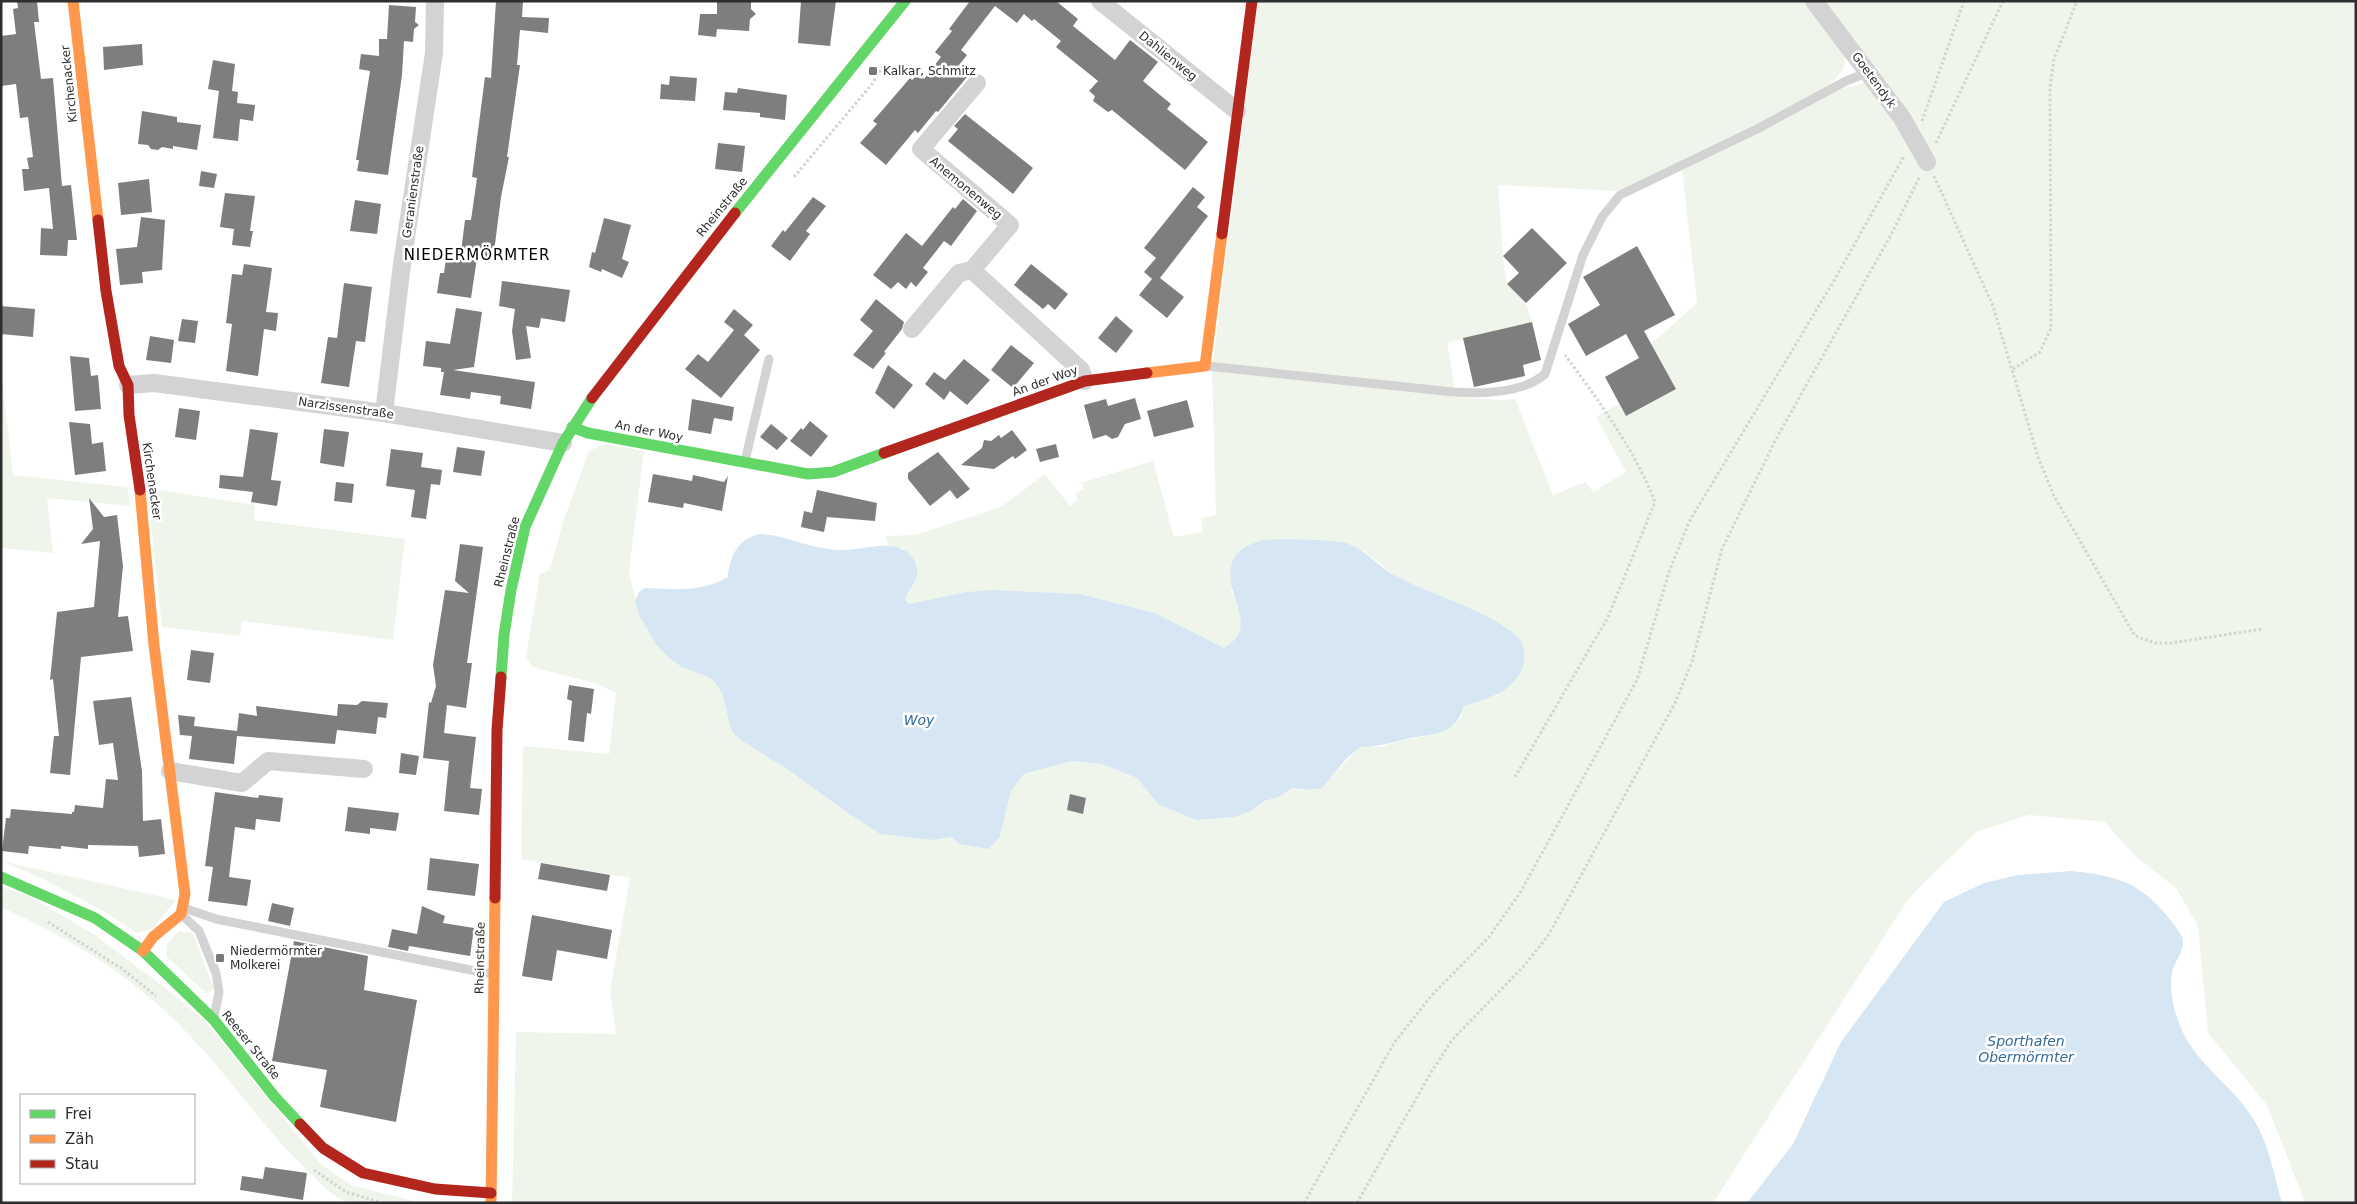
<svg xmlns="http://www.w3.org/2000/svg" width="2357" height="1204" font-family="'DejaVu Sans',sans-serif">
<rect width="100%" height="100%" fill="#fff"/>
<g fill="#f0f5eb" fill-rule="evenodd">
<polygon points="1258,1 1807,1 1846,55 1844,68 1834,81 1817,93 1754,127 1618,191 1498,185 1503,256 1507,284 1526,303 1532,322 1447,343 1455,389 1213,362"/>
<path d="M1822,1H2356V1203H2305L2267,1105L2208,1033L2198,926L2176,888L2136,857L2105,822L2029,815L1976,832L1909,898L1713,1203H512L516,1032L616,1034L610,991L630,878L521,859L523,746L609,754L616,693L595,683L532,667L526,657L540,574L550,570L563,522L589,451L604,444L644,451L629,571L639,615L682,667L708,677L715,682L723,695L729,722L733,733L742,741L787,769L848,813L880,834L932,840L952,837L1006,811L1011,791L1024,774L1071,761L1102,764L1137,778L1158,804L1196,820L1235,817L1251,811L1266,801L1279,797L1292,788C1297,789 1304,791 1308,790C1329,786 1345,760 1360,747H1380L1403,740L1423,737L1461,718L1464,706L1498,695L1505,626L1395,576L1363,550L1231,590C1240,614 1251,631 1224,648L1155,613L1080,594L992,590L966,592L909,604L905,599C915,569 926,577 903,548L888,546L886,536L916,535L1001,507L1045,474L1070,506L1077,500L1075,494L1084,489L1081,483L1153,461L1174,537L1201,532L1203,529L1201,518L1216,515L1212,371L1456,397L1502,400L1515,399L1553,495L1586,482L1593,492L1626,472L1596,417L1619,404L1626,416L1676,388L1651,344L1697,303L1682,170L1840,89L1865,83ZM1070,795L1086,798L1083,814L1067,810Z"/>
<polygon points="1,370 13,475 127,487 130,506 47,498 53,553 1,548"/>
<polygon points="147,488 255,505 254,520 405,539 393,640 242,621 240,636 162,627"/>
<polygon points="1,861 176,900 152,929 136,933 107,913 45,880"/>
<path d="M1,887L29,896L92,933L168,990L205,1021L320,1163L351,1185L422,1203C409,1203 356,1204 347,1202C333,1197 321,1184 311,1174C266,1132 233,1081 191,1037C138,979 72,939 1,907Z"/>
<polygon points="179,931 193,933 214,989 207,994 166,956 167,944"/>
</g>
<g fill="#d6e6f3">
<path d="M762,534C788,536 811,549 838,550C861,552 899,534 914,560C916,564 918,569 917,575C916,583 908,590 905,599L909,604L966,592L992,590L1080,594L1155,613L1224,648C1262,625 1222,597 1232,563C1234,555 1241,549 1249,545C1254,543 1262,540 1267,540C1279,538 1337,540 1346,543C1367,550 1378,567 1396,576C1426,593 1501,615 1520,640C1525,646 1525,662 1522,669C1510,694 1489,698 1464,706C1455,738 1429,733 1402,740C1386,744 1377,747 1360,747L1346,759L1322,788L1308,790L1292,788L1279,797L1265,801L1251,811L1235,817L1196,820L1158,804L1137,778L1102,764L1071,761L1024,774L1011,791L1000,836L989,849L959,844L952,837L932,840L880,834L848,813L787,769L742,741L733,733L729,722L723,695L715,682L708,677L682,667L669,658L656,644L639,615L635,601L639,592L645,588C674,589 701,593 728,577C729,556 740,536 762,534Z"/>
<path d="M2072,871C2119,876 2142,883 2172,922C2177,929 2184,936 2183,945C2181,955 2174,963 2172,973C2168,996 2177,1023 2188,1042C2205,1069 2233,1088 2250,1114C2269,1141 2273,1172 2282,1203H1747L1793,1144L1841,1042L1944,902L1984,883L2018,875Z"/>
</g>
<g fill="#7e7e7e">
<polygon points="17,1 37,1 39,22 34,22 41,79 53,78 62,186 71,185 77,240 68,240 67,256 40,255 41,228 53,229 49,188 24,191 22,169 29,169 27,158 33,157 28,117 20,118 16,84 1,86 1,36 16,34 13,9 18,8"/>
<polygon points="496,1 523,1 522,17 549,18 548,33 520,30 517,65 520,65 507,157 509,157 501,197 493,260 477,258 471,298 437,293 440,273 444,273 446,258 460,260 465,220 471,220 477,178 472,177 485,77 491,78"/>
<polygon points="717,1 751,1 751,9 756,14 750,19 749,31 717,29 716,37 698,35 700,14 717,14"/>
<polygon points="801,1 836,1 830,46 798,43"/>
<polygon points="970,1 1056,1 1078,19 1073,26 1115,60 1130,40 1158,62 1143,81 1171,104 1167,109 1208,142 1185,170 1112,110 1108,112 1093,101 1095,96 1089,91 1098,81 1056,47 1061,41 1034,19 1032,21 1024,14 1017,23 995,6 961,50 967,55 956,69 967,77 938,112 936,111 918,133 915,130 886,165 860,143 877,124 873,121 910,78 912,80 918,74 924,79 941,57 935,52 952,31 949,29"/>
<polygon points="389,5 416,7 415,22 419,25 414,29 413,42 404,41 402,75 388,175 357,171 359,160 356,160 370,71 359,69 361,54 379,56 379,39 387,39"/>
<polygon points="142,44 143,65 104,70 103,47"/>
<polygon points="213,60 235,64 232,91 238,92 237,103 255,105 253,121 240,119 238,141 213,138 219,91 208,89"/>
<polygon points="670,76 697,78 695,101 660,99 661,84 669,85"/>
<polygon points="738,88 787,95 785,120 760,117 760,113 723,110 725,92 737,93"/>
<polygon points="142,111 177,117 177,122 201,125 197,150 173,146 173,149 162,147 158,150 151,149 148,145 138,144"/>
<polygon points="965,114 1033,168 1013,194 948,141 958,129 954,126"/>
<polygon points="718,143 745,146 742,172 715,169"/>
<polygon points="201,171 217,174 214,188 199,186"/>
<polygon points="149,179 152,212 121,215 118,183"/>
<polygon points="1193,187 1205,197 1197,207 1208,216 1160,278 1184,297 1167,318 1139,295 1152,279 1144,272 1156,258 1144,248"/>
<polygon points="225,193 255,196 250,231 253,231 250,247 232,245 234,229 220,227"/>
<polygon points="813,197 826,206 806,231 810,234 790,261 771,246 783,230 785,232"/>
<polygon points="963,199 977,211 951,246 944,241 923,268 928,272 916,287 911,282 906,289 898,282 891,289 873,275 906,233 922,246 953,207 955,209"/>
<polygon points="355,200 381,204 377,234 350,231"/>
<polygon points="141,217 165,220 162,270 142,272 143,283 120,285 116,249 137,247"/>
<polygon points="604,218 631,225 622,259 629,262 622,278 602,269 601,272 589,267 592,252 595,253"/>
<polygon points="1532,228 1567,263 1526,303 1507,284 1519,273 1503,256"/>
<polygon points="1637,246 1675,315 1644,331 1676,389 1626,416 1605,377 1639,358 1626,334 1586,356 1568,324 1600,305 1583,277"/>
<polygon points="244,264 272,268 266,312 278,313 276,331 264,329 258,376 226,371 232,324 226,323 232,274 242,275"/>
<polygon points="1031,264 1068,294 1055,310 1048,304 1043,309 1014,285"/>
<polygon points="502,281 570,290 565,322 541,318 539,328 526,326 531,358 516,360 512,331 515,309 499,306"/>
<polygon points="344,283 372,287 365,342 356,341 349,387 321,383 328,337 337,338"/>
<polygon points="876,299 904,322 902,329 884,352 886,353 873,369 853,355 873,331 860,320"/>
<polygon points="1,306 35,309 33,337 1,334"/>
<polygon points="456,308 482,312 474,367 453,370 535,382 531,409 500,404 501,396 471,392 470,399 440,395 444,372 441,372 441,368 423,366 426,341 450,344"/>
<polygon points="734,309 753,325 744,335 760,350 721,398 685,369 698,354 708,362 734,330 724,322"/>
<polygon points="1116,316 1133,331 1116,353 1098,338"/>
<polygon points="182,319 198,321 195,343 178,341"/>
<polygon points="1532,322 1541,360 1523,365 1525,376 1474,387 1463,338"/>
<polygon points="150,336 174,340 171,363 146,360"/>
<polygon points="1011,345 1034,363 1013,388 991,370"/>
<polygon points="70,356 89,358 91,376 98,375 101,409 75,411"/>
<polygon points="964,359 990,380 967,405 950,391 944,400 925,384 934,372 945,380"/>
<polygon points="888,365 913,385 894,409 875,393"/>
<polygon points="1135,398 1141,419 1125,424 1118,437 1112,439 1106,435 1093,439 1084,405 1106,399 1108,406"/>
<polygon points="692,399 734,407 732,421 714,418 711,434 688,430"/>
<polygon points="1187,400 1194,427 1154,437 1147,411"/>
<polygon points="179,408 200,411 196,440 175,437"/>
<polygon points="810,421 828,436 811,457 790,441 801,428 803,430"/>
<polygon points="69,422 90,424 92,444 103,442 106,471 75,475"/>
<polygon points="771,424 788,438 777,450 760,437"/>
<polygon points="250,429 278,433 271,480 281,481 277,506 251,502 253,492 219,488 220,475 243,477"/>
<polygon points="324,429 349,432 344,467 320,463"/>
<polygon points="1012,430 1027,450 1015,459 1013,456 994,469 961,465 982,448 984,440 991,441 999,435 1001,438"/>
<polygon points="1056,444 1059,457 1040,462 1036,449"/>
<polygon points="457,447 485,451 481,476 453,472"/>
<polygon points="391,449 423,453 421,467 442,470 440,485 431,484 426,519 411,517 415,490 386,486"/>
<polygon points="938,452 970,489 957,499 950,490 930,506 908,479 908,473"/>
<polygon points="653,474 692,481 693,475 724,482 728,476 722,511 684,503 683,508 648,502"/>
<polygon points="336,482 354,484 352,503 334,501"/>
<polygon points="817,490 877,503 875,521 827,517 824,532 801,527 804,511 812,513"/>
<polygon points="89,498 104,517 117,515 123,566 118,617 128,616 133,651 81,657 70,775 50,773 54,736 59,736 53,679 50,680 57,612 94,607 100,541 81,544 93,529"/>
<polygon points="460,544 483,547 467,663 472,663 466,708 447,705 444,733 476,737 470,788 482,789 479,815 444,811 449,761 423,758 429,702 431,703 436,686 433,665 445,590 469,593 455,581"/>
<polygon points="191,650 214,653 210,683 187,680"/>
<polygon points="569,685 594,689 591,714 587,713 584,742 568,740 572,701 567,699"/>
<polygon points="131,697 142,771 143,821 161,819 165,854 139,857 138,846 88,845 88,849 61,846 61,849 29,846 28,854 2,851 6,818 10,818 11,809 72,814 72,812 74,812 75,805 103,808 106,779 118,780 113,743 99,745 93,701"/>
<polygon points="362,701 388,703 386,718 378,717 376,734 337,730 335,744 237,736 234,764 189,759 192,736 180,735 178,715 195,717 194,726 237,731 239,713 257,716 256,706 337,716 338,704 357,705"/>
<polygon points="401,753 419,756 416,775 399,773"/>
<polygon points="215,792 258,798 259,795 283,798 280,822 256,819 255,830 235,827 229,877 251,880 247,906 208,901 213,867 205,866"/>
<polygon points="1070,794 1086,798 1083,814 1067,810"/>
<polygon points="348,807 399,813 396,831 370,828 370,834 345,831"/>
<polygon points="430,858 479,864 475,896 427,890"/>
<polygon points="541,863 610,875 607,891 538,879"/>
<polygon points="272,903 294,908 290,926 268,921"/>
<polygon points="422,906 445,916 443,923 474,928 470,956 409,946 408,951 388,947 392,929 417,934"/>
<polygon points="532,915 612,930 607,959 557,950 552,981 522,976"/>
<polygon points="294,941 368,956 364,990 417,1000 396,1122 320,1107 327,1070 272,1061"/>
<polygon points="265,1167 307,1173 303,1200 240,1190 242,1176 263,1179"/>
</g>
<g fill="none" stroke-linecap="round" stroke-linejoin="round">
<g stroke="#d3d3d3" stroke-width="3" stroke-dasharray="2.5 2.5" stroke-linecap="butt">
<polyline points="1922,121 1964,1"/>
<polyline points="1936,143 2003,1"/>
<polyline points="1934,176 1993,306 2038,457 2054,496 2135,636 2155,643 2171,643 2263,629"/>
<polyline points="794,177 872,84 882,67"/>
<polyline points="2013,369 2040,352 2051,328 2050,88 2054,59 2077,1"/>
<path d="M1515,777L1608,617L1655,502C1636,452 1597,398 1565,355"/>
<polyline points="48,922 121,968 156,996"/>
<polyline points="314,1170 346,1192 382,1203"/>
<polyline points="1304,1203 1394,1043 1431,996 1489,937 1520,893 1637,680 1669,572 1689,522 1835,279 1904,156"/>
<polyline points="1357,1203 1430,1074 1452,1040 1523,967 1548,936 1675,703 1692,662 1722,549 1776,439 1891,235 1920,176"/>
</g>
<g stroke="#d3d3d3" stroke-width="9">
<path d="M1207,366L1453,392C1482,394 1522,394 1545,374L1583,255L1602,217L1620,195L1757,129L1846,81L1869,72"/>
<polyline points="745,461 769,359"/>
<polyline points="184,908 216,919 491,974"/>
<polyline points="181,914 199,931 216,973 219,992 214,1017"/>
</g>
<g stroke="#d3d3d3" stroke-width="18">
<polyline points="1100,1 1237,111"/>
<polyline points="1814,1 1902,118 1927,162"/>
<polyline points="977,83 921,149 1010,225 972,270 1081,370 1085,381"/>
<polyline points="912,329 959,273 972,270"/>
<polyline points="128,385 154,383 384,413 563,443"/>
<polyline points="384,413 402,264 434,53 435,1"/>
<polyline points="170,771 242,783 268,761 364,769"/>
</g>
<g stroke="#63d668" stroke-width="11">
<polyline points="735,213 905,1"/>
<polyline points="572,427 588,433 808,474 833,472 884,453"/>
<polyline points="501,677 504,635 511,590 525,527 563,443 592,398"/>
<polyline points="1,877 95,918 143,951 214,1020 274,1096 300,1124"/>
</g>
<g stroke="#ff974d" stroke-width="11">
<polyline points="73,1 98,220"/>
<polyline points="1147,373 1205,366 1222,234"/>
<polyline points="140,490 154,645 185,894 181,914 153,937 143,951"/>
<polyline points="491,1203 495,898"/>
</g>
<g stroke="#b3261e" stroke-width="11">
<polyline points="98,220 106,291 119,366 128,385 129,415 140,490"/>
<polyline points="1222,234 1252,1"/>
<polyline points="592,398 735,213"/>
<polyline points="884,453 1085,381 1147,373"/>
<polyline points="495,898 497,730 501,677"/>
<polyline points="300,1124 323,1148 363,1173 435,1189 491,1193"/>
</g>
</g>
<g fill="#777" stroke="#fff" stroke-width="2">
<rect x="868" y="66" width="10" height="10" rx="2.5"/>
<rect x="215" y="953" width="10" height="10" rx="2.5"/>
</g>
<g text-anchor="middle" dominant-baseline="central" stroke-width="5" stroke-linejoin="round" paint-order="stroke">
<g font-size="12" fill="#2e2e2e" stroke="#fff">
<text transform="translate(1168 56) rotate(39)">Dahlienweg</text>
<text transform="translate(1874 80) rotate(54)">Goetendyk</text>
<text transform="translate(69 84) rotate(-96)">Kirchenacker</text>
<text transform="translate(966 188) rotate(40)">Anemonenweg</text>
<text transform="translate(413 192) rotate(-82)">Geranienstraße</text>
<text transform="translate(722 207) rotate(-51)">Rheinstraße</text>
<text transform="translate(1045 381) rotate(-20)">An der Woy</text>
<text transform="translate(346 408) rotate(8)">Narzissenstraße</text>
<text transform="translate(649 431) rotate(11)">An der Woy</text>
<text transform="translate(152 481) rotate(82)">Kirchenacker</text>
<text transform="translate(507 552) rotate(-76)">Rheinstraße</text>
<text transform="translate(480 958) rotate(-89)">Rheinstraße</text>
<text transform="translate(251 1045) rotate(51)">Reeser Straße</text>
</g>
<g font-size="12" fill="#2e2e2e" stroke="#fff" text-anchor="start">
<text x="883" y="71">Kalkar, Schmitz</text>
<text x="230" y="951">Niedermörmter<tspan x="230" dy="14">Molkerei</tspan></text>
</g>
<g font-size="14" font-style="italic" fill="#356997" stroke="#fff">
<text x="919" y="720">Woy</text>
<text x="2026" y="1041">Sporthafen<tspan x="2026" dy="16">Obermörmter</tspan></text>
</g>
<g font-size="15" letter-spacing="1" fill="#000" stroke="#fff">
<text x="477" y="255">NIEDERMÖRMTER</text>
</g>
</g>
<rect width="2357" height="1204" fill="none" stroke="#2e2e2e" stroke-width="5"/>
<rect x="20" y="1094" width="175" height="90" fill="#ffffff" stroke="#ababab"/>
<rect x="30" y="1110" width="25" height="8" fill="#63d668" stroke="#ababab"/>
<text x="65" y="1119" font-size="15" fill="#2e2e2e">Frei</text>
<rect x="30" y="1135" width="25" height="8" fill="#ff974d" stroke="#ababab"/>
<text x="65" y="1144" font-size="15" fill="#2e2e2e">Zäh</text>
<rect x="30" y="1160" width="25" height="8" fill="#b3261e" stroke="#ababab"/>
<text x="65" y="1169" font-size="15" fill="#2e2e2e">Stau</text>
</svg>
